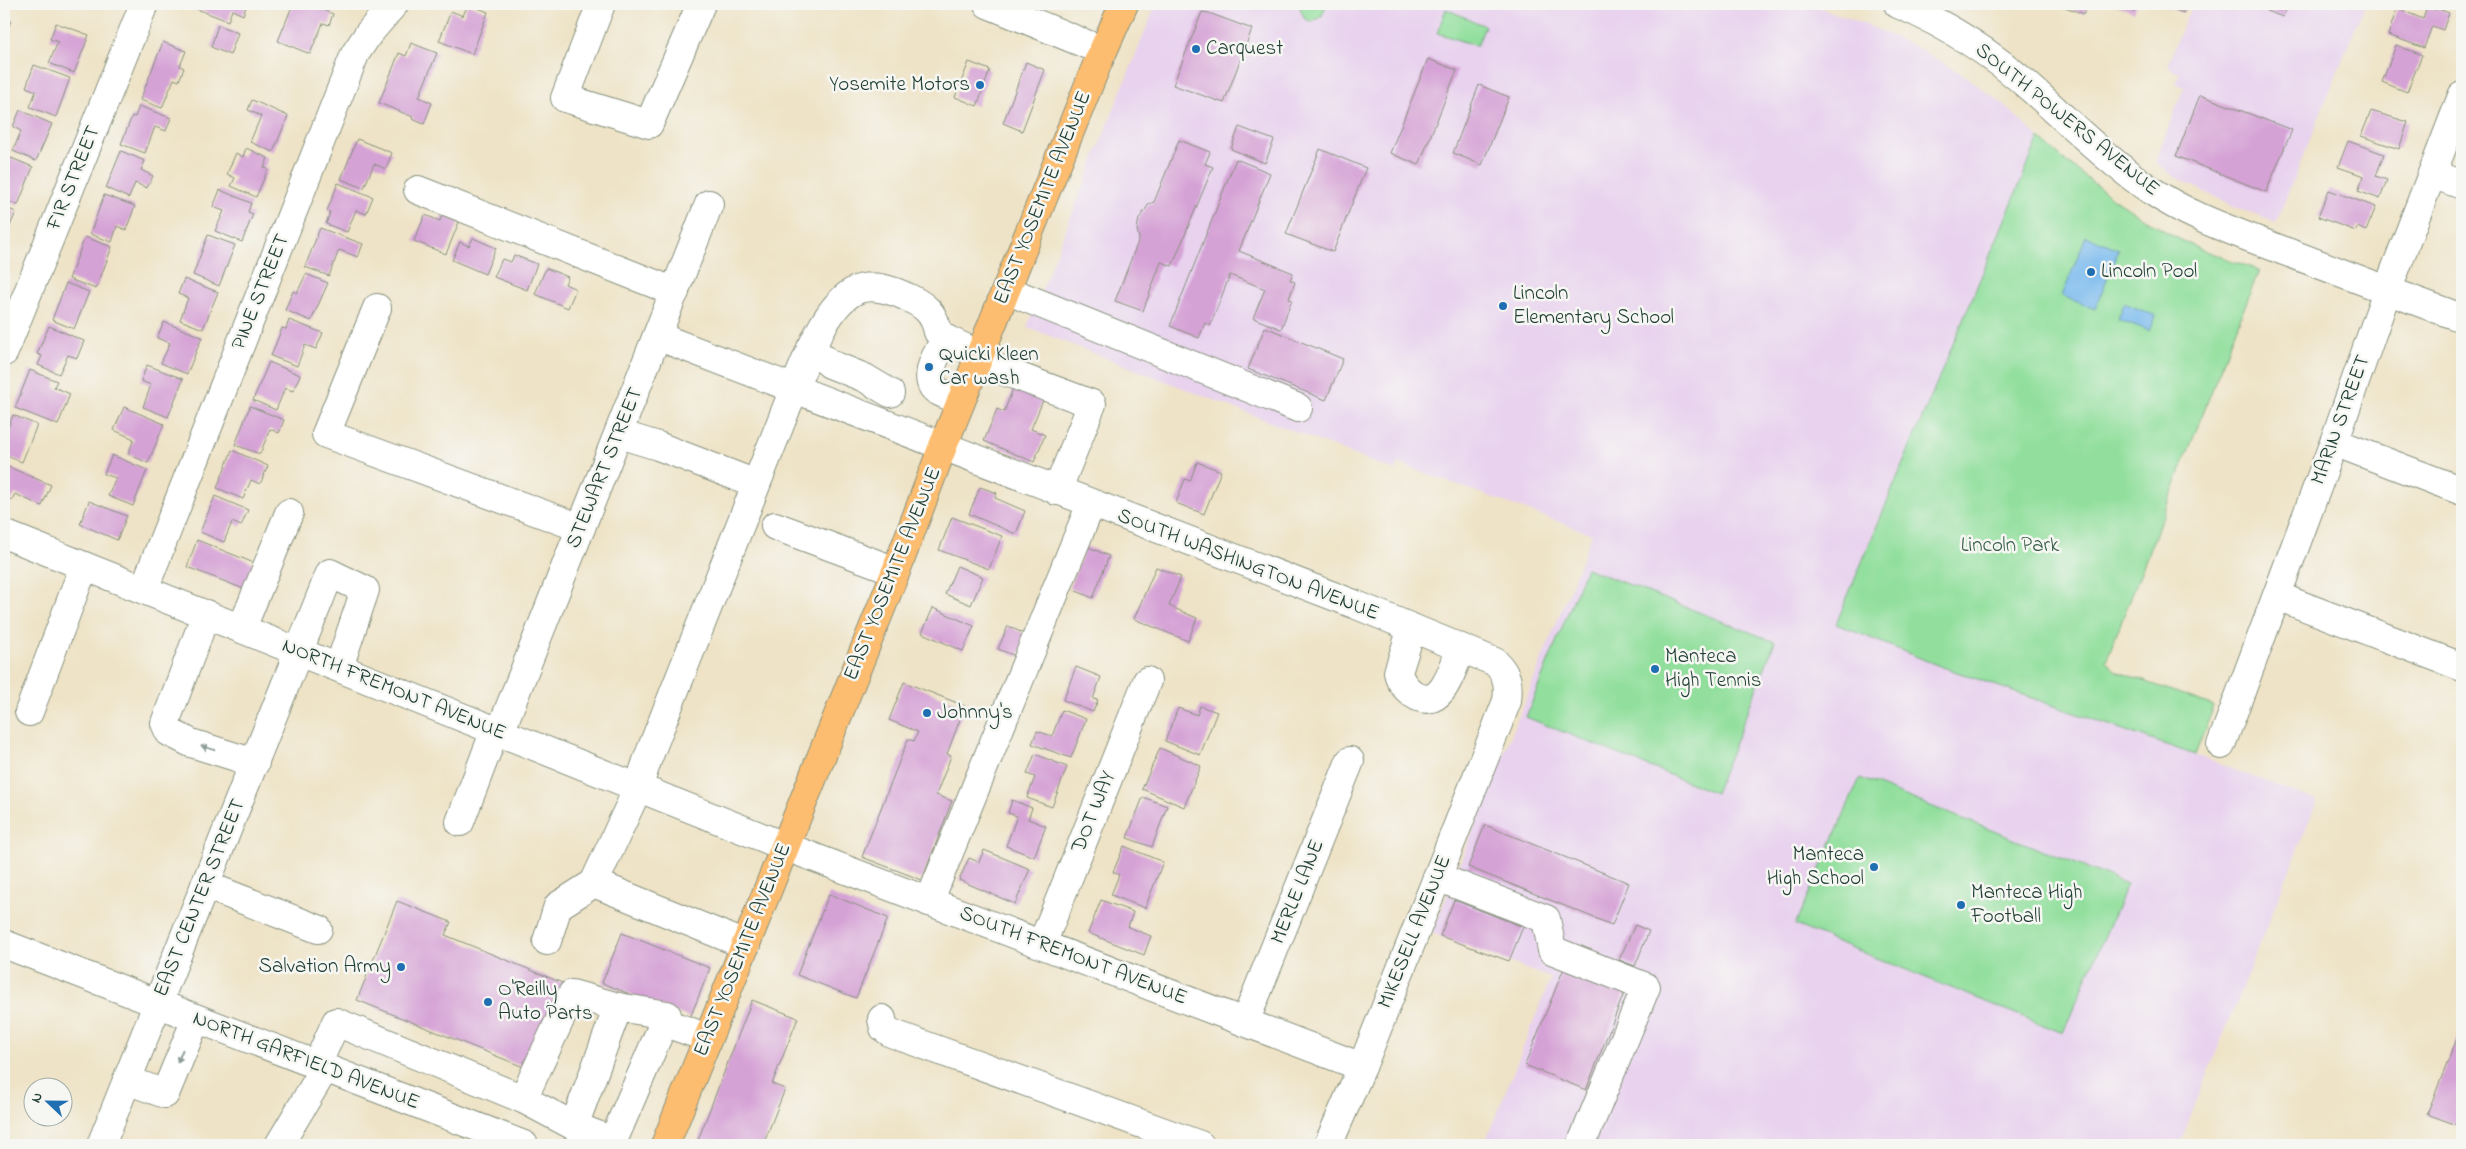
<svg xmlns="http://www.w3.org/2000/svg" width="2466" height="1149" font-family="'Indie Flower',sans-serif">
<rect width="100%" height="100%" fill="#f6f6f2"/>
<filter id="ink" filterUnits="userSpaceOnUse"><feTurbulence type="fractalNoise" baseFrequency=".02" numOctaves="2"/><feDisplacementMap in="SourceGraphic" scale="10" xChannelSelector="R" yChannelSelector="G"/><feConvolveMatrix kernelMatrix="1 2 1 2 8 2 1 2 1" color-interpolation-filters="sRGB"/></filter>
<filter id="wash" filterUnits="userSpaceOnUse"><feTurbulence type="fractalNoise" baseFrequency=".0096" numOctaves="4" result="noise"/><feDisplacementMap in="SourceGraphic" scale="20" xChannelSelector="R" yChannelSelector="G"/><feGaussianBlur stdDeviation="1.12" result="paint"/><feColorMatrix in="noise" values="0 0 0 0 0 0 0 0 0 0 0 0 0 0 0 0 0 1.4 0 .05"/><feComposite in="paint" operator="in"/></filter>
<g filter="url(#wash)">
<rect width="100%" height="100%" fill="#eee3c6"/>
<g fill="#e8d2ee">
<polygon points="1156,4 1810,4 1872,27 1918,48 1962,74 2003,104 2039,138 1836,624 1937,665 2195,755 2317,801 2179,1145 1484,1145 1551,978 1432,933 1592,534 1398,463 1395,471 1027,327"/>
<polygon points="2192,4 2365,4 2276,223 2233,206 2175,177 2155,162 2184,87 2176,84 2180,73 2172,70 2168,64"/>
</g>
<g fill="#92df9d" stroke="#588e68">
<polygon points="1302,4 1327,4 1321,17 1312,22 1305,19 1300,9"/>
<polygon points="1446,9 1485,26 1477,46 1437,33"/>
<path d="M2039,138C2086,180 2134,217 2191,245C2213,255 2237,262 2259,270L2106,661L2116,671L2214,706L2195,755L1937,665L1836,624Z"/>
<polygon points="1586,568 1775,642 1715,793 1526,717"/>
<polygon points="1860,778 2127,884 2063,1033 1795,925"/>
</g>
<g fill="#79baee" stroke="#4c7c91">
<polygon points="2086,236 2119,249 2095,309 2062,296"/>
<polygon points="2124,303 2156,316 2150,331 2118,319"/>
</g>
<g id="blocks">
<g fill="#d5a2d5">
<polygon points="196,4 247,4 243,15 232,10 228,21 194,8"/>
<polygon points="293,4 307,4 333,14 329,25 323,23 310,54 278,41"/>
<polygon points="468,4 488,12 472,54 439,41 451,11 463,16"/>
<polygon points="2057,4 2088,4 2084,14"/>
<polygon points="2114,4 2137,4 2134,12"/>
<polygon points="2159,4 2187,4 2183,13"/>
<polygon points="2269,4 2288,4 2283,17 2266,11"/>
<polygon points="2427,7 2435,10 2436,8 2449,13 2443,30 2432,26 2424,48 2388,35 2397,8 2423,19"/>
<polygon points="1202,12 1209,13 1252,29 1224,103 1173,85"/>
<polygon points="4,18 11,21 4,38"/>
<polygon points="56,23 89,35 74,73 49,63 58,42 50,39"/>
<polygon points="218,25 238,33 230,55 211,47"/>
<polygon points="163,42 186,51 180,66 184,68 179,81 174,79 162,108 140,100"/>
<polygon points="411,43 437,53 419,97 432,103 424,124 412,119 413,117 379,103 399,53 406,56"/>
<polygon points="2396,45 2422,55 2407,92 2382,82"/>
<polygon points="1428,59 1457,70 1419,165 1390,153"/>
<polygon points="969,62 990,70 977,106 955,97"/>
<polygon points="1026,62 1045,70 1022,131 1003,123"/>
<polygon points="34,65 70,78 56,117 30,107 36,91 26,87"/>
<polygon points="1479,85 1509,97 1482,165 1453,153"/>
<polygon points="2200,95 2292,130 2266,192 2176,156"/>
<polygon points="252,100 288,116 273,152 250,142 261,116 248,110"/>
<polygon points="139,106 171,118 166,131 155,127 145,153 121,144 132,116 135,117"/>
<polygon points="20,110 52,124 36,161 13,151 21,131 13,127"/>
<polygon points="2371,111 2408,122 2399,149 2361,136"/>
<polygon points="1239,127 1274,140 1265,163 1231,149"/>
<polygon points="357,139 392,153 386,169 374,164 364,188 341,179"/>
<polygon points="1179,140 1210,152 1205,164 1213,167 1172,266 1161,262 1143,311 1115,301 1139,239 1137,229 1139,219 1149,204 1154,202"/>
<polygon points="2348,141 2384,154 2376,176 2387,180 2380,199 2358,191 2364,176 2338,167"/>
<polygon points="246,148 268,158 264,168 268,169 256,197 231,186 235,178 227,174 236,153 243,157"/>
<polygon points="1320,149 1366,168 1333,252 1286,234"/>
<polygon points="121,151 145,161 141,170 153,176 147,188 135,183 129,198 106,188"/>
<polygon points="4,155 33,167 18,205 4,200"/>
<polygon points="1236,159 1270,173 1239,251 1293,273 1290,280 1295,282 1289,299 1292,300 1281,329 1253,318 1265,289 1230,275 1210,326 1205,323 1199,338 1170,326"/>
<polygon points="338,183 373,197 366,214 356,210 347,232 326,224 330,212 327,211"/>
<polygon points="220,190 251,203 248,212 253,214 242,242 215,231 224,211 213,207"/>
<polygon points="2329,190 2376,207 2366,231 2357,227 2356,231 2318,217"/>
<polygon points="104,195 135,206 126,230 117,226 112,242 90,234"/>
<polygon points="4,207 16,212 4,240"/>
<polygon points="425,215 440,221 442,215 459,222 446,254 414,241"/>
<polygon points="320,228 363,244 358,257 339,250 329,276 305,267"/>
<polygon points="208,235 235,245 219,286 193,275"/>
<polygon points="85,237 112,247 96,289 69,279"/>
<polygon points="473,238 496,248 485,274 452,260 460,242 469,246"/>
<polygon points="514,255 537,264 527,290 494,277 502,259 511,262"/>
<polygon points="546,268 568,277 565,284 576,289 568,308 535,294"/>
<polygon points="306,274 328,283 311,321 285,310 293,291 297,293"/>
<polygon points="184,279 218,292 203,329 180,320 188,298 178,294"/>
<polygon points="66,283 89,292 74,329 52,320"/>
<polygon points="289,320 323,333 316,349 305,345 297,366 271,356 282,328 286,329"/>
<polygon points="164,322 202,337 187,374 161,363 170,343 157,338"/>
<polygon points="49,326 84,341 77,358 68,355 59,374 38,365 42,356 37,354"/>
<polygon points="1265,327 1343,359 1326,400 1248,369"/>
<polygon points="269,362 300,375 293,391 285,388 276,410 253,400"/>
<polygon points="147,365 183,379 168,417 143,407 151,385 141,381"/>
<polygon points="30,370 57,381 54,387 70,394 58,425 15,408"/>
<polygon points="1014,386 1044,398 1031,429 1045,435 1034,462 984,441 997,409 1004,412"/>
<polygon points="250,406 284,420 279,433 270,429 260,454 235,445"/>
<polygon points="124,407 164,424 148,463 128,454 134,439 114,430"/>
<polygon points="13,415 37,425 22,462 4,455 4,438"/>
<polygon points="232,450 268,466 260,484 251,480 243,499 217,488"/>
<polygon points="112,455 147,470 133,506 108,496 116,478 104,474"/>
<polygon points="1197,462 1221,471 1204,514 1176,503 1185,479 1190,481"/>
<polygon points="4,465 51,485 42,506 15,494 12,500 4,496"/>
<polygon points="980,487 997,493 995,498 1025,511 1016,534 969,514"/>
<polygon points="215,496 248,510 241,526 232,522 224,542 200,532"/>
<polygon points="89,501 127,516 117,540 80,524"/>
<polygon points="952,517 1002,536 989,569 939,550"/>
<polygon points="197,540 254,563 244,589 187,567"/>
<polygon points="1086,546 1109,556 1093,598 1069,588"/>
<polygon points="957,566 983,577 971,605 945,594"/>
<polygon points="1156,567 1181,577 1169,606 1197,618 1188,641 1134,619"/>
<polygon points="933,608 974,626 963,651 922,633"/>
<polygon points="1008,626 1027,635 1018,657 998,649"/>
<polygon points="1076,667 1101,677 1093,699 1098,700 1093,712 1063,700"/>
<polygon points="904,682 965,706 947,754 951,756 936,795 952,801 922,880 862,857 908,739 914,741 918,732 889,720"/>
<polygon points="1200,706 1217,712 1200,755 1165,741 1178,708 1197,715"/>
<polygon points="1062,710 1086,719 1071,758 1032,744 1037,731 1052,736"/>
<polygon points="1160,748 1201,766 1184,807 1142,789"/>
<polygon points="1035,754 1067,767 1052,807 1027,798 1035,777 1027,774"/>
<polygon points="1143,797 1167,806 1152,847 1127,838"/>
<polygon points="1012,800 1032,808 1028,819 1046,826 1034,857 1006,846 1017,816 1008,813"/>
<polygon points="1485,825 1629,883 1612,925 1468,867"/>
<polygon points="1124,846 1163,862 1145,908 1111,895 1119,875 1113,872"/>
<polygon points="984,850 1030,869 1015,904 959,880 969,858 979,862"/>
<polygon points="829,894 888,918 856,998 797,975"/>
<polygon points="1101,900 1133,912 1128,927 1151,936 1144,955 1088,933"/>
<polygon points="1454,900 1523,927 1509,961 1440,936"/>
<polygon points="397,901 451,922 445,935 565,984 531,1070 357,1000"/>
<polygon points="1635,925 1649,931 1635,966 1619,960"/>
<polygon points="622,933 710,968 690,1018 602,983"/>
<polygon points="1566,963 1626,988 1586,1090 1525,1065"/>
<polygon points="752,1000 798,1018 772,1084 785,1089 763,1145 713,1145 698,1140"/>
<polygon points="2462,1026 2462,1127 2427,1114"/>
<polygon points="1521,1140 1535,1145 1519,1145"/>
</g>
</g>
</g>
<g filter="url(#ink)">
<use href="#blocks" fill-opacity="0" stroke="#86907d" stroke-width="1"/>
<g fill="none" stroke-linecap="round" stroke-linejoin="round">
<defs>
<g id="minor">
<polyline points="601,4 565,98 649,124 701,4"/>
<polyline points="988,4 1103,51"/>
<path d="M1898,4C1948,25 1993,54 2034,91C2072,125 2109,162 2152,191C2190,217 2236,232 2279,249C2340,272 2401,296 2462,318"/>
<polyline points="2432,174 2462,185"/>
<polyline points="418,190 675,292"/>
<polyline points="1006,290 1298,408"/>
<polyline points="377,308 326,434 581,528"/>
<path d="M657,336L1354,604L1495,662C1508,675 1509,684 1507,701L1362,1067L1328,1145"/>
<path d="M946,339C939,349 924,374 933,387C937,393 954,397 961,401"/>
<polyline points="811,348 830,364 865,378 890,393"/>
<polyline points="4,352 144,4"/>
<polyline points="977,361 1092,404 1057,491"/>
<polyline points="619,434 658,446 756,484"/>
<polyline points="2334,442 2462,491"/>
<polyline points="775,526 896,571"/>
<polyline points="4,534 784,846 1362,1067"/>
<polyline points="144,589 355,54 369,33 394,4"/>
<polyline points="2277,596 2462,667"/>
<polyline points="206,614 165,723 169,732 191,743 255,763"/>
<polyline points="242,628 289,513"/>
<path d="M1412,628L1398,672C1400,682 1405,688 1413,694C1442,714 1453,667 1461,648"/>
<polyline points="29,712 84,566"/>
<polyline points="500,732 709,204"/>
<polyline points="2221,745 2334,442 2387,291 2462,96"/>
<polyline points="460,822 495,730"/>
<polyline points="1437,877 1546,919 1552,950 1646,987 1581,1145"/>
<polyline points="205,885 318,929"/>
<polyline points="929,902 1091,504"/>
<polyline points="547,941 558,906 594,883"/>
<polyline points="4,944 524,1145"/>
<polyline points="1042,944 1147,681"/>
<path d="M746,945L594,883L638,788L648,758L794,389C806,360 829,295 863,288C876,285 895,291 907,297C924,305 934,312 938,332L946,339L980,355"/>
<polyline points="882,1019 884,1028 891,1033 1200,1145"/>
<polyline points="663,1022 708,1038"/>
<polyline points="1245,1022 1350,761"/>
<polyline points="317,1065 336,1022 523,1099 572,994 618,1007 574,1126"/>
<polyline points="127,1080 165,1094 196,1019"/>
<polyline points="523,1099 574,1126 613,1141 667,1015 618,1007"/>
<polyline points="101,1145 330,573 365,590 339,667"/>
<polyline points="279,1145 325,1068"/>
</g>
<polyline id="major" points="665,1145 896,571 943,446 1098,62 1124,4"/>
</defs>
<use href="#minor" stroke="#86907d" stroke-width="30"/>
<use href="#major" stroke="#86907d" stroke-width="30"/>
<use href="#minor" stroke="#fff" stroke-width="28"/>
<use href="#major" stroke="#fcbd6f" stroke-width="28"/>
</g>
<defs><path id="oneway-solid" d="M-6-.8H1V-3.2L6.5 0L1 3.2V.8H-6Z" transform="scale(1.25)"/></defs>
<g fill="#8f9e9a">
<use href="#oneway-solid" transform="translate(208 748) rotate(-163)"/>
<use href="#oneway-solid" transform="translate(180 1056) rotate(112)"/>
</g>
</g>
<g fill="#1f6fb2" stroke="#f6f6f2" stroke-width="2">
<circle cx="1196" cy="49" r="5"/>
<circle cx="980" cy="85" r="5"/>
<circle cx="2091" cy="272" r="5"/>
<circle cx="1503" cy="306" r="5"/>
<circle cx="929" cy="367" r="5"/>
<circle cx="1655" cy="669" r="5"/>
<circle cx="927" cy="713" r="5"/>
<circle cx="1874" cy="867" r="5"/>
<circle cx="1961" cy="905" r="5"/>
<circle cx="401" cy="967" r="5"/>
<circle cx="488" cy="1002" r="5"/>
</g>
<g text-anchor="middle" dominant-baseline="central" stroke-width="5" stroke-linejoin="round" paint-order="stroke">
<g font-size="21" fill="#1f3d34" stroke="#f6f6f2" text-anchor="start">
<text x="1206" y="49">Carquest</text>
<text x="970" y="85" text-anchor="end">Yosemite Motors</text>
<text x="2101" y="272">Lincoln Pool</text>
<text x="1513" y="294">Lincoln<tspan x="1513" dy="24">Elementary School</tspan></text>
<text x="939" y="355">Quicki Kleen<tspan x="939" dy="24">Car wash</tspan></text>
<text x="1665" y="657">Manteca<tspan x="1665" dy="24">High Tennis</tspan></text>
<text x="937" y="713">Johnny's</text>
<text x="1864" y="855" text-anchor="end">Manteca<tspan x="1864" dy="24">High School</tspan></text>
<text x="1971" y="893">Manteca High<tspan x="1971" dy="24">Football</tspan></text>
<text x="391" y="967" text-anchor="end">Salvation Army</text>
<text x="498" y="990">O'Reilly<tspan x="498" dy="24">Auto Parts</tspan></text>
</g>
<g font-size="21" fill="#1f3d34" stroke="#f6f6f2">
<text transform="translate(2067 120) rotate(39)">SOUTH POWERS AVENUE</text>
<text transform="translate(74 178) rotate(-68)">FIR STREET</text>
<text transform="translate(1043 198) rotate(-68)">EAST YOSEMITE AVENUE</text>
<text transform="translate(261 292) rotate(-68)">PINE STREET</text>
<text transform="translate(2341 420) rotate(-70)">MARIN STREET</text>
<text transform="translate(605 468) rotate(-68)">STEWART STREET</text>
<text transform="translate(1248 565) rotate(21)">SOUTH WASHINGTON AVENUE</text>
<text transform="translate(893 574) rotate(-68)">EAST YOSEMITE AVENUE</text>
<text transform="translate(394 690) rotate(22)">NORTH FREMONT AVENUE</text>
<text transform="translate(1094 812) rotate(-68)">DOT WAY</text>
<text transform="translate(1298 892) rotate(-68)">MERLE LANE</text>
<text transform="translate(200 898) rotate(-68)">EAST CENTER STREET</text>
<text transform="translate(1415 932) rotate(-68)">MIKESELL AVENUE</text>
<text transform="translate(743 950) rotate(-68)">EAST YOSEMITE AVENUE</text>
<text transform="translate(1073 956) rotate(21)">SOUTH FREMONT AVENUE</text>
<text transform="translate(306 1061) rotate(21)">NORTH GARFIELD AVENUE</text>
</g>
<g font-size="21" fill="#365d49" stroke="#f6f6f2">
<text x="2010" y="546">Lincoln Park</text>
</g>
</g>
<rect width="2466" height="1149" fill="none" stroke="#f6f6f2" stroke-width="20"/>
<g transform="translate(48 1102) rotate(292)"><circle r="24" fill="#f6f6f2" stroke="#a0aca6"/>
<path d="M0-4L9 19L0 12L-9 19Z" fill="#1f6fb2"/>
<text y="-8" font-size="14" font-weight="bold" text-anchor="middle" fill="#1f3d34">N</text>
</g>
</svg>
